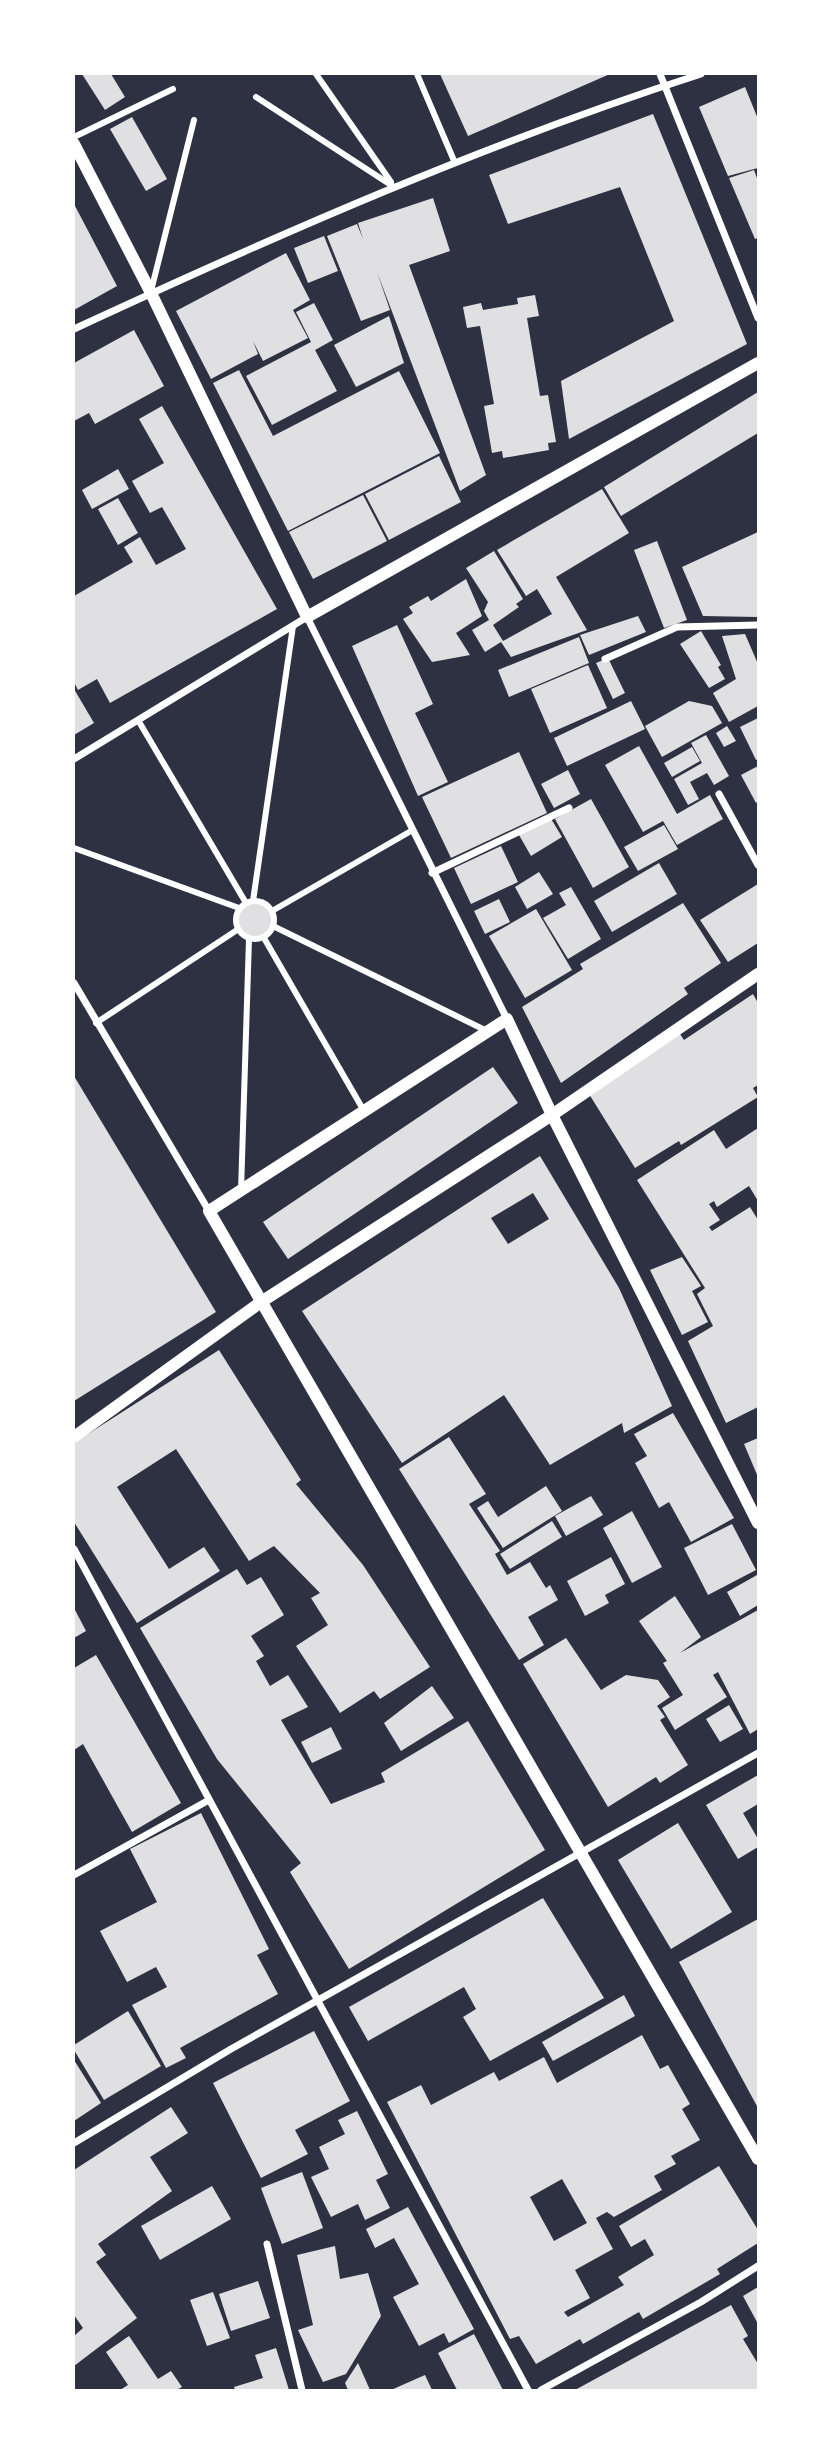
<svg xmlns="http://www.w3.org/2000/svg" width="832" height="2464" font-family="'IBM Plex Sans',sans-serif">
<rect width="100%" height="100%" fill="#2d3142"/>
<g fill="#e0e0e3" fill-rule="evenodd">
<polygon points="82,74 111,74 125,97 105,110"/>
<polygon points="440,74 610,74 468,136"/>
<polygon points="745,87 758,119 758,168 728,176 699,107"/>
<polygon points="653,114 747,344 569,439 561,381 674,321 620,187 508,224 489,175"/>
<polygon points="132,117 167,179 146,191 110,129"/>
<polygon points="754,170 758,181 758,238 755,239 729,178"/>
<polygon points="433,198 450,251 409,265 486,475 460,491 377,272 390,310 361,321 327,236 357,224 363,239 358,223"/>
<polygon points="74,204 117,286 74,310"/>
<polygon points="324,236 338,271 308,283 294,248"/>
<polygon points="286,253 310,300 293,310 308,338 263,361 253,341 258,354 211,379 176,311"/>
<polygon points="535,295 539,316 527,318 540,396 548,395 556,442 548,443 549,450 503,458 502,451 492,453 484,406 494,404 480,326 467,328 463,307 481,303 483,310 518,304 517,298"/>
<polygon points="314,303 333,340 315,350 337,391 272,425 246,376 311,342 296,312"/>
<polygon points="389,316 404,363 356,387 334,345"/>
<polygon points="134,330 164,386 95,424 89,413 74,421 74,363"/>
<polygon points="239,370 273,436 399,371 440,453 288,531 213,383"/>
<polygon points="758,392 758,433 621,516 604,487"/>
<polygon points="162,406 277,609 110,703 97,679 78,690 74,682 74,596 133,562 124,547 140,537 156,565 186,549 162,507 150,513 132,481 164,463 139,419"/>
<polygon points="439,456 461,502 389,540 365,494"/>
<polygon points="118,469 129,489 92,509 82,490"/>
<polygon points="602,489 629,533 556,577 587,630 511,657 501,642 485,652 472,630 489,620 484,611 488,602 466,568 494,551 523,599 516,604 519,607 493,625 503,641 552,614 537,589 526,596 497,550"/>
<polygon points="363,495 387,541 313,579 289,532"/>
<polygon points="118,498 138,533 118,545 98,509"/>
<polygon points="758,532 758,617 703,616 682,567"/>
<polygon points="657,541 687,620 664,628 634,550"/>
<polygon points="466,579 482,616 456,633 470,655 432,662 403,619 413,613 409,607 428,596 431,601"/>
<polygon points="638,616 646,632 589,655 580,635"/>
<polygon points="397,625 433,704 415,713 448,782 418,796 352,646"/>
<polygon points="701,631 721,665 718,667 725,679 709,688 680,644"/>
<polygon points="745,634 758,664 758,706 729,722 713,693 736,679 722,636"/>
<polygon points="579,637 589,663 509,697 498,670"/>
<polygon points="608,658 625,693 613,699 596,663"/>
<polygon points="588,665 607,708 550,733 531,689"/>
<polygon points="74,689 94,723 74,735"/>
<polygon points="631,701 645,729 567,766 554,738"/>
<polygon points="689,701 712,706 722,723 662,757 645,726"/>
<polygon points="758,718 758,759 756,760 740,727"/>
<polygon points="727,726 736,741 724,747 716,733"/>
<polygon points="706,735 729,776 714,785 707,773 690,782 699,799 688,805 674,779 702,763 691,743"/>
<polygon points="639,746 677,814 710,795 723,819 677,845 663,821 643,832 605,765"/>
<polygon points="692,747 700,761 672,777 664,763"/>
<polygon points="519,752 547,813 451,858 422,797"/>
<polygon points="758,766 758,801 756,803 741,775"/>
<polygon points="568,770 580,794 554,808 541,784"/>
<polygon points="591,799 629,867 593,888 555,819"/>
<polygon points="550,817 562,837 531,856 519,835"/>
<polygon points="664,825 678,849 638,871 624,847"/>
<polygon points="501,846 518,882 471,904 454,868"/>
<polygon points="659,863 677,894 612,932 594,901"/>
<polygon points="539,872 553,894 527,909 515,887"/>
<polygon points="758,884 758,943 728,962 700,920"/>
<polygon points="571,887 601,939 568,959 543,918 566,905 559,893"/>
<polygon points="499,899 510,922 485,934 474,911"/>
<circle cx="255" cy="920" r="19"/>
<polygon points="683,903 721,963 684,988 688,994 561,1083 522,1007 583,969 580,964"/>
<polygon points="536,909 572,970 525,998 489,936"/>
<polygon points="753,994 758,1003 758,1085 753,1088 758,1097 681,1145 679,1141 635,1168 589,1094 680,1034 684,1040"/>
<polygon points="493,1067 518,1103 288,1259 263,1222"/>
<polygon points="74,1076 216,1312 74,1401"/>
<polygon points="758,1128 758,1201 749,1186 717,1207 714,1201 709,1204 720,1220 709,1227 712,1231 750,1207 758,1220 758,1407 726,1423 688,1341 713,1326 697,1294 705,1288 637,1180 714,1130 726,1149"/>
<path d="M540,1156L619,1288L672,1406L624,1433L622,1423L550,1465L504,1395L402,1463L302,1311ZM533,1193L549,1219L508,1244L491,1218Z"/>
<polygon points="682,1257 701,1286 692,1291 708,1322 682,1335 650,1270"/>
<polygon points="219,1350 301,1480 296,1484 363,1565 430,1667 380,1699 374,1691 340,1713 296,1646 328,1625 311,1598 320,1593 274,1546 249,1561 176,1449 117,1487 169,1569 204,1547 220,1571 137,1623 74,1522 74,1443"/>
<polygon points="673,1413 734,1518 691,1542 669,1502 659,1508 635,1463 647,1456 634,1434"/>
<polygon points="449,1437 486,1494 469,1504 500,1551 495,1554 507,1575 530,1562 546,1588 550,1585 558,1600 528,1617 544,1645 519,1660 399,1469"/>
<polygon points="758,1438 758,1477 744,1444"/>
<polygon points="546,1486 562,1511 503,1548 477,1508 488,1501 498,1517"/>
<polygon points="591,1496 603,1515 566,1536 555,1516"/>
<polygon points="632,1511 662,1567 632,1583 603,1528"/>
<polygon points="552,1521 562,1537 510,1569 500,1554"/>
<polygon points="732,1524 756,1570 708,1595 684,1548"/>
<polygon points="611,1557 625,1584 605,1595 609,1603 585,1616 567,1581"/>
<polygon points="237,1569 247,1585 261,1577 284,1615 251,1636 264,1656 256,1661 270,1686 288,1675 308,1707 281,1720 331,1804 385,1782 381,1773 468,1721 545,1850 349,1969 290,1872 301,1863 217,1759 140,1628"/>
<polygon points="757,1575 758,1605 740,1616 727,1592"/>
<polygon points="675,1596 701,1637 680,1653 758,1610 758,1729 750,1734 718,1672 713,1675 727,1697 675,1730 662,1708 683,1695 663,1663 667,1661 639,1621"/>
<polygon points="74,1608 86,1631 74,1638"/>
<polygon points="566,1638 601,1690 626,1675 658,1680 670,1697 657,1706 665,1717 660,1720 688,1765 660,1783 656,1777 608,1807 523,1664"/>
<polygon points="96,1655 181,1803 132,1832 83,1744 74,1750 74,1668"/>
<polygon points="432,1686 454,1718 401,1751 384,1723"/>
<polygon points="729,1705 743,1729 720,1742 706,1719"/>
<polygon points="331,1727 342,1749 312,1763 301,1742"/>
<polygon points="758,1775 758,1804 743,1813 758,1839 758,1847 738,1859 706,1805"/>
<polygon points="201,1813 269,1949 257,1955 278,1994 180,2048 186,2058 166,2068 132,2005 167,1987 156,1967 127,1982 100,1931 157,1902 130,1849"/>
<polygon points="678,1823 732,1912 671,1949 618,1860"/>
<polygon points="543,1898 604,1998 490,2061 463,2017 476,2009 464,1987 368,2041 349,2007"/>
<polygon points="758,1919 758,2108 679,1962"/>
<polygon points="624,1995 635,2016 553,2061 542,2042"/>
<polygon points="128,2011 161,2066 104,2100 74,2050 74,2045"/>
<polygon points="314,2031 350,2101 295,2130 308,2154 261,2178 213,2083"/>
<path d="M642,2035L660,2069L668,2065L690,2104L682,2109L700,2140L671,2156L676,2164L654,2176L662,2190L614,2217L607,2212L596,2218L613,2249L575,2270L590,2298L564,2312L568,2317L624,2285L618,2277L654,2255L645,2239L631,2247L619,2226L719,2166L758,2230V2243L717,2269L720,2274L643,2319L639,2312L583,2344L580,2339L536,2364L519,2336L510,2339L387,2102L421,2085L431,2105L494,2072L499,2081L544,2057L557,2083ZM562,2179L587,2223L554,2241L530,2197Z"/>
<polygon points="74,2060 101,2103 74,2121"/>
<polygon points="171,2107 188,2133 150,2157 172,2191 98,2244 106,2255 96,2262 137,2318 74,2366 74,2336 83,2328 74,2315 74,2170"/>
<polygon points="357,2111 388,2174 376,2180 390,2208 365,2220 358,2204 331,2217 311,2177 329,2169 319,2147 345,2134 338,2120"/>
<polygon points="302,2172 323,2228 282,2244 261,2188"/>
<polygon points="212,2186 231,2219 160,2260 141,2226"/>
<polygon points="408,2207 474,2329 449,2343 444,2333 419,2346 393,2297 419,2284 394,2238 375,2248 366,2229"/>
<polygon points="335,2246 340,2279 368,2273 381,2316 346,2374 323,2382 298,2330 313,2325 297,2255"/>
<polygon points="258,2281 270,2318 231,2331 219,2294"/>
<polygon points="758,2287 758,2324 743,2296"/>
<polygon points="213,2292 230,2338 207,2346 190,2300"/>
<polygon points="731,2305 748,2336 743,2339 758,2364 758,2390 575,2390"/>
<polygon points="474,2334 503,2390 457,2390 438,2353"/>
<polygon points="129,2336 158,2379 171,2371 182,2387 176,2390 120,2390 128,2385 106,2352"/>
<polygon points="276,2348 289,2390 235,2390 234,2387 263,2378 255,2355"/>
<polygon points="358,2363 370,2390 348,2390 345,2383"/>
<polygon points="425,2375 432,2390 391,2390"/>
</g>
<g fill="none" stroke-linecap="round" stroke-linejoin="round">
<g stroke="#fff" stroke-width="6">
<polyline points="316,74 391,182"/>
<polyline points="417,74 455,163"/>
<polyline points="256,97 394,187"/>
<polyline points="74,137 173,89"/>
<polyline points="151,291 194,120"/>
<polyline points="138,720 246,903"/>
<polyline points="74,848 239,908"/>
<circle cx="255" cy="920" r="19"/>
<polyline points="253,901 293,626"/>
<polyline points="272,911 411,831"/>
<polyline points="273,926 487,1031"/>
<polyline points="264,938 364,1111"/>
<polyline points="96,1023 237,930"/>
<polyline points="241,1191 249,939"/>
</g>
<g stroke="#fff" stroke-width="7">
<polyline points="660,74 758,318"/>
<path d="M74,329C279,234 486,143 701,74"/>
<polyline points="605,659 677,627 758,625"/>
<polyline points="74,759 307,617 507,1019"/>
<polyline points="719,794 758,865"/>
<polyline points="432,873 569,808"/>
<polyline points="74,983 209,1211"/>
<polyline points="74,1549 528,2390"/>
<polyline points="74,1875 209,1800"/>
<polyline points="74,2143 231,2049 758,1753"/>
<polyline points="267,2244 302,2390"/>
<polyline points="541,2390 701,2302 758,2266"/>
</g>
<g stroke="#fff" stroke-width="12">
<polyline points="74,144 151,293 307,617 758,363"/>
<polyline points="74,1437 261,1302 552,1115 758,974"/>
<polyline points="758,1523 552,1115 507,1019 209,1211 758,2159"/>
</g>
</g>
<rect width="832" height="2464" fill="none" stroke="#ffffff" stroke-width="150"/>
</svg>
